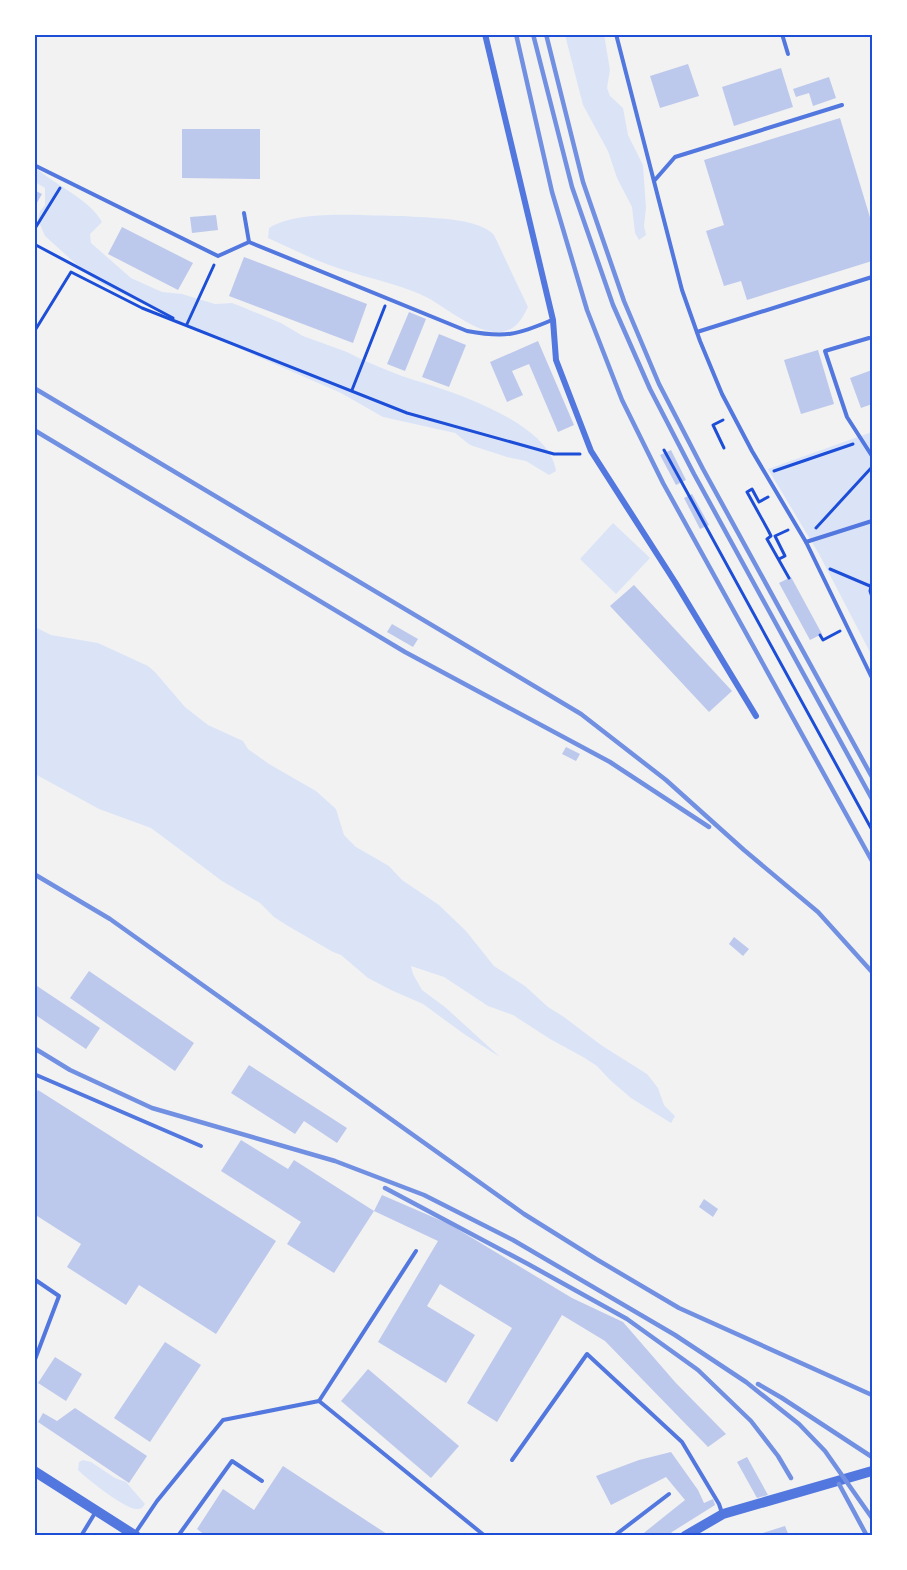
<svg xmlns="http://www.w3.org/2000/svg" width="907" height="1570" font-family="Arial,sans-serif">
<rect width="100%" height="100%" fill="#f2f2f2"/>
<g fill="#dbe4f7">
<polygon points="604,34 610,70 607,88 610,96 623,108 628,135 643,165 646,208 644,226 646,235 639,240 635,233 632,207 617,178 608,151 583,105 565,35"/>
<path d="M34,166C54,185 90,199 102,222L90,234L91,243L131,278L162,292L182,294L215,304L232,303L240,306L281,323L303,336L347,352L363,360C380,367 397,375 414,380C454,392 550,423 556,471L549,475L526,461L507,457L470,445L455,433L383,417L341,393L190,327L102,284L87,274L45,236L38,220L40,211L45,205V188L35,182Z"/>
<path d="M403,216C427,218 478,217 494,235L528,307C522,319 517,329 502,332C480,336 448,309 428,298C405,286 379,281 354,273C324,265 296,251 268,238L269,228C299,209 366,216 403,216Z"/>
<polygon points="872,432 872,656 819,554 768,469"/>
<polygon points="613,523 650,558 616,594 580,559"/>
<polygon points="35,627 51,635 98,643 148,666 155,672 185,707 208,725 243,741 248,749 269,764 316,791 336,809 344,835 356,847 389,866 402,880 439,905 466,931 494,966 525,986 548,1007 564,1017 601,1045 647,1074 658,1088 664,1105 675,1116 671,1123 631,1098 610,1080 597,1066 583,1057 550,1039 513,1015 488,1006 444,977 411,966 413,974 422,990 445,1007 500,1057 464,1034 423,1004 391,990 368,978 341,955 333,952 288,926 274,917 260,903 222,881 151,828 99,809 35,774"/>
<path d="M83,1460L91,1462L115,1478L126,1482L145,1504C142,1508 142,1509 137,1509C126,1510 86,1478 78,1470L79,1462Z"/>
</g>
<g fill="#bdc9ec">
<polygon points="688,64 699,96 660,108 650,76"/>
<polygon points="781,68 793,107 734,126 722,87"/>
<polygon points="829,77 836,98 813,106 809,93 796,97 793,89"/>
<polygon points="840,118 872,224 872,261 747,300 741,281 724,286 706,231 724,225 704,160"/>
<polygon points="182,129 260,129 260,179 182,178"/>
<polygon points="34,190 42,194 34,208"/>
<polygon points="216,215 218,230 192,233 190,217"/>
<polygon points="122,227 193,263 178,290 108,254"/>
<polygon points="244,257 367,304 353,343 229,296"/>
<polygon points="409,312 426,319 405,371 387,364"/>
<polygon points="439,334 466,345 449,387 422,377"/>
<polygon points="538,341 574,425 558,432 529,364 512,371 523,395 507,402 490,362"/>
<polygon points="818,350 834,404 801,414 784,360"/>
<polygon points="872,370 872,404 861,408 850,378"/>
<polygon points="671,450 686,480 676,485 660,455"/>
<polygon points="692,494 709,525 700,529 684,498"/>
<polygon points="791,577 822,634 810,640 779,583"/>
<polygon points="634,585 732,691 709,712 610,606"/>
<polygon points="392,624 418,639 413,647 387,632"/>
<polygon points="566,747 580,754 576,761 562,754"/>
<polygon points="734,937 749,949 743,956 729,944"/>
<polygon points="89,971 194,1043 175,1071 70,998"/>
<polygon points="34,984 100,1028 86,1049 34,1014"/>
<polygon points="249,1065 347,1128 337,1143 304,1121 295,1134 231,1093"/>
<polygon points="38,1090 276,1241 216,1334 139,1285 126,1305 67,1267 81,1244 34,1214 34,1096"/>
<polygon points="241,1140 288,1169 294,1160 374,1211 334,1273 287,1244 301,1222 221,1171"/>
<polygon points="382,1195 449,1224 572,1298 623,1322 675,1382 726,1434 708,1447 605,1341 562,1315 497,1422 467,1403 512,1328 440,1284 427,1306 475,1335 446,1383 378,1342 438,1241 374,1211"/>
<polygon points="704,1199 718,1209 713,1217 699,1207"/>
<polygon points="165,1342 201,1365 150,1442 114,1418"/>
<polygon points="55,1357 82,1374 66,1401 38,1383"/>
<polygon points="368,1369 459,1446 431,1478 341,1401"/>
<polygon points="75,1408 147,1456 129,1483 38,1422 43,1413 57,1421"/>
<polygon points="671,1452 698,1490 704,1503 713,1499 715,1505 672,1532 669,1536 640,1536 685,1500 666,1477 611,1505 596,1476 639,1460"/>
<polygon points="747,1457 768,1495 757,1498 737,1462"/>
<polygon points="283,1466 390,1536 206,1536 197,1529 223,1489 254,1510"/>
<polygon points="785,1526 789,1536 756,1536 756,1535"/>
</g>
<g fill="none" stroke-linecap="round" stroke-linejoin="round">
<g stroke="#1d4ed8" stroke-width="3">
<polyline points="34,230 60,188"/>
<polyline points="34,244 173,318"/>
<polyline points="187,324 214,265"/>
<polyline points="34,332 71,272 142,308 407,413 554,454 580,454"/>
<polyline points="352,390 385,306"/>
<polyline points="723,420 713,425 724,448"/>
<polyline points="664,450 872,830"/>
<polyline points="774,471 853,444"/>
<polyline points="768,497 759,502 752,489 747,492 768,530 771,536 767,539 789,578"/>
<polyline points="816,528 872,467"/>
<polyline points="779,559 785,556 775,536 788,530"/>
<polyline points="830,569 870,586"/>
<polyline points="872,580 870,591 872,597"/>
<polyline points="820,635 823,640 840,631"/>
</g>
<g stroke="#5277de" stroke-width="4">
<polyline points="616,34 682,290 700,341 722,394 752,451 806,542 872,521"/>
<polyline points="782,34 788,54"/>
<path d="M34,165L218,256L249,242L467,331C505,338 517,335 552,320"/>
<polyline points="654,181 675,157 842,105"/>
<polyline points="244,213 249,242"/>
<polyline points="697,332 872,277"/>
<polyline points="869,338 825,351 847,417 872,456"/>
<polyline points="806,542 872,678"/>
<polyline points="34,1074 201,1146"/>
<polyline points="34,1279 59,1296 34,1362"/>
<polyline points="319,1401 485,1536"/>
<polyline points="512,1460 587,1354 682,1442 719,1504 722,1513"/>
<polyline points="136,1532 157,1501 223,1420 319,1401 416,1251"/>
<polyline points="81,1536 95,1513"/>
<polyline points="178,1536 232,1461 262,1481"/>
<polyline points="614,1536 669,1494"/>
</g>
<polyline stroke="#5277de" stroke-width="6" points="485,34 553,320 556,360 591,451 675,582 756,716"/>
<g stroke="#5277de" stroke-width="10">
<polyline points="34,1471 136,1536"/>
<polyline points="685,1536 723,1514 872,1471"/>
</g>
<g stroke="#7290e2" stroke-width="4.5">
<polyline points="516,34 552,192 587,310 622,400 663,483 872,861"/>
<polyline points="533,34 572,187 613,305 650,389 694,474 872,799"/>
<polyline points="546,34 583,182 624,301 659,384 703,469 872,777"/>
<polyline points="34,388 581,714 666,780 744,850 818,912 872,972"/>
<polyline points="34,430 405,652 610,762 709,827"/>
<polyline points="34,874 110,919 524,1214 596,1259 679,1308 872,1395"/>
<polyline points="34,1048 70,1070 152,1108 335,1161 424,1195 513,1240 675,1335 746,1382 799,1424 825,1451 872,1518"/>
<polyline points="385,1188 528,1264 627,1319 698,1370 751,1421 778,1456 791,1478"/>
<polyline points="758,1384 782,1398 872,1457"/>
<polyline points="839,1484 867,1536"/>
</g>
</g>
<rect width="907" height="1570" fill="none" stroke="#ffffff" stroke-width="72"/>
<rect x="36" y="36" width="835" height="1498" fill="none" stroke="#1d4ed8" stroke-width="2"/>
</svg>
